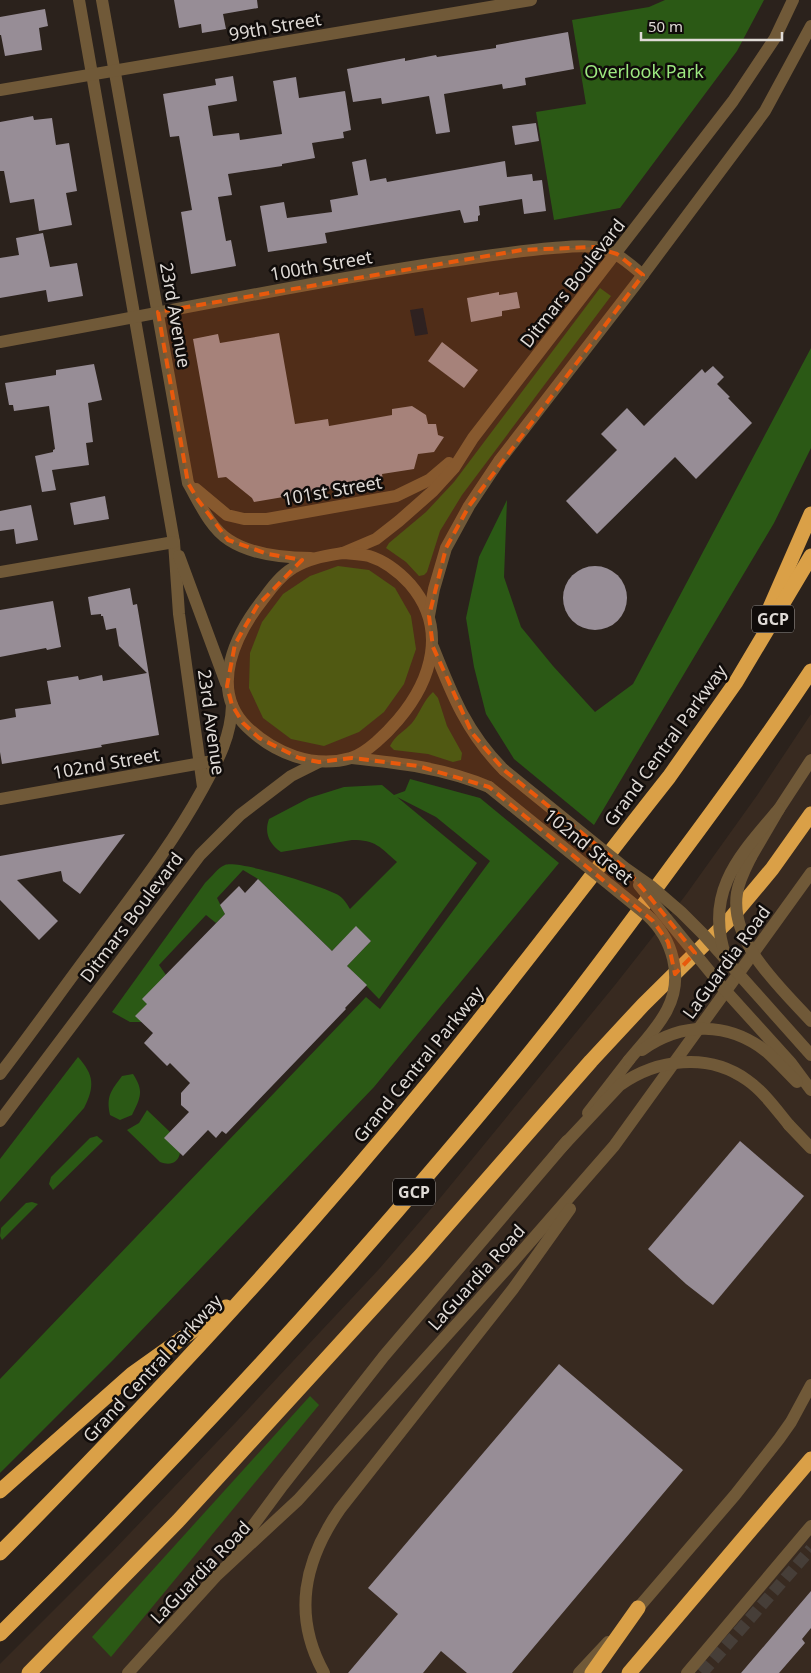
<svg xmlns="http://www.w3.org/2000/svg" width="811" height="1673" font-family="'Noto Sans',sans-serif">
<rect width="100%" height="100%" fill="#2b221c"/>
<polygon fill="#382a20" points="811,714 811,1673 0,1673 0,1664 111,1553 238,1420 380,1268 441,1197 615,985 685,896 758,794"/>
<g fill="#2b5915">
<polygon points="665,0 764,0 737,51 620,208 554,220 536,112 586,104 572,20 649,7"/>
<polygon points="600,288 611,296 462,495 440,531 427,572 424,575 419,576 406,562 386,548 389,543 426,512 454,482"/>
<polygon points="811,348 811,448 774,523 594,825 514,759 486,714 474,667 466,618 479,557 507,500 504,577 521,627 553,666 595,712 633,684"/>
<polygon points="338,566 369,570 395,588 411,616 416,649 404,684 384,712 359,732 324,746 291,739 263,718 249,688 250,653 262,622 283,594 310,576"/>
<path d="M433,692L438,698L447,726L462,753L461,760L453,762L428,754L394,750L390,746C395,735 405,731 412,723C420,713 423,701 433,692Z"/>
<path d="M410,779L480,798L559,863L374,1087L114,1359L0,1473V1379L366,997L380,1009L490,861L436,817L397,797L477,863L379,999L347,966L371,941L356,927L332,951L258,879L243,870L217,898L225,914L216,923L206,915L159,965L166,975L147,1004L141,1022H130L112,1012L205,883C211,878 218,867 225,865C238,860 319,885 334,893C342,896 346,902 350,909L397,862C380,847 376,840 352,840L281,852C269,844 264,833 269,819L309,798L344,787L382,785L394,795L405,791Z"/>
<path d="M78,1057C94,1075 95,1086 84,1108L0,1202V1159Z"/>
<path d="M133,1074C144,1091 141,1097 132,1115L120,1120L110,1115C106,1096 111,1091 122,1076Z"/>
<path d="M147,1110L170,1132L180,1153C178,1163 170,1166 160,1162L127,1130L139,1123Z"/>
<polygon points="97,1136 103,1141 53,1190 49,1184 51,1177 90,1138"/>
<polygon points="32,1202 38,1204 2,1240 0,1236 1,1228 26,1203"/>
<polygon points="310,1396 319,1405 111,1657 92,1637"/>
</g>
<polygon fill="#001326" points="423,308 428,334 415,336 410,310"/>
<g fill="#978d96">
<polygon points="174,0 257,0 258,8 223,14 226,29 202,33 201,24 179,28"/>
<polygon points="45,9 48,26 39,28 42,50 5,56 1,35 0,35 0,17"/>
<polygon points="568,32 574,69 525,78 526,85 503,89 502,84 444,94 450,132 436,134 429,96 382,104 381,98 353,102 347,69 405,58 405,61 436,55 437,57 496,48 496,45"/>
<polygon points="233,76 237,101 208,106 213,136 239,133 240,140 282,134 273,81 296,77 299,98 345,91 351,130 343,132 344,138 312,143 315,158 282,164 282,166 228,174 232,195 218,197 226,241 231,240 236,266 191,274 181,212 192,210 179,136 170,137 163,94 216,85 215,79"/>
<polygon points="33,116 34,120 52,118 56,145 69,143 77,191 66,193 72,225 39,231 34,199 10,203 4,171 0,171 0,122"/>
<polygon points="536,123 539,141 515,145 512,126"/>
<polygon points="366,159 370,181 386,178 387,182 505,161 507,177 532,174 533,181 542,180 546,211 524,214 522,199 479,206 480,215 478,216 478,221 464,223 460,210 325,233 327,243 268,252 260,206 284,202 287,218 332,212 330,200 358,195 352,162"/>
<polygon points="43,233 50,267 77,263 83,296 48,302 46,290 0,298 0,258 19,255 16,238"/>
<polygon points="499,292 499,295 517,292 520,308 502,311 502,316 471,322 467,298"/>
<polygon points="279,333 295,424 328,419 329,426 392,415 392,409 412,406 426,415 428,424 436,424 438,435 444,437 434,452 418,454 414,469 382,474 383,480 254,502 252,498 226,477 218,478 193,339 218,334 220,343"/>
<polygon points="442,342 478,370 464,388 428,361"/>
<polygon points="94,364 102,400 88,403 93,442 86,443 89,465 52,470 56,490 42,492 35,456 53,452 53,450 55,449 49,406 14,411 13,405 9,405 5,383 56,375 56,370"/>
<polygon points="713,366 724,377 717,384 730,397 728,398 752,423 696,479 675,457 597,534 566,501 617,450 601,434 627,408 644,426 702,369 705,373"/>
<polygon points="105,496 109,519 74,525 70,503"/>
<polygon points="31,505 38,540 16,544 14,529 0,531 0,511"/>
<circle cx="595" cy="598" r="32"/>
<polygon points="130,588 133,605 137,604 159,735 101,745 102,747 2,764 0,752 0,720 16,717 15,709 51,704 47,681 78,676 79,680 102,675 103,681 147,673 119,646 116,628 106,630 103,616 101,616 101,614 91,615 88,597"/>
<polygon points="53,601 61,647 47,650 46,648 0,657 0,610"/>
<polygon points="125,834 80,894 63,881 61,871 17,880 58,921 39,940 0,900 0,856"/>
<polygon points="258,879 332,951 356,926 371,941 347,966 367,985 345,1008 346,1009 226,1134 222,1131 216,1138 208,1130 183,1156 164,1138 189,1112 181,1105 181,1093 190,1083 170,1063 167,1066 144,1043 153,1033 135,1016 147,1004 142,999 225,914 220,905 239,886 245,893"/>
<polygon points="740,1141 804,1196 713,1305 686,1284 648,1249"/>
<polygon points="559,1364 683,1470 512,1673 467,1673 441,1651 423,1673 348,1673 398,1614 368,1588"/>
<polygon points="811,1591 811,1628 802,1639 805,1643 779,1673 741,1673"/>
</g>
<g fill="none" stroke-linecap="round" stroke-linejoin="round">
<polyline stroke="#463e38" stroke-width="12" stroke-dasharray="12 6" stroke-linecap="butt" points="702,1673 811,1549"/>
<g stroke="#705938" stroke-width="12">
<polyline points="79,0 174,542 179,614 203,787"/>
<path d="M102,0L188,483C199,502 210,528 229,540C252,555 284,558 311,558"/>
<polyline points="0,90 531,0"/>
<path d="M0,342C148,316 295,284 444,262C480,257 516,251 553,248C566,247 581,245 594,247C615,250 627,262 643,275"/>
<polyline points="196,489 227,515 244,519 267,519 396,496 429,480 449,463"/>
<polyline points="343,553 376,539 399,521 433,491 454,468 473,438 733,101 775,38 793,0"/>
<path d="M343,553C352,554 361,554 369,556C385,561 399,572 410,584C448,628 432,680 398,720C387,733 367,753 351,758C313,769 274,753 247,727C208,689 236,633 264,598C272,587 281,575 293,568C309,558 325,556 343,553Z"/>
<polyline points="179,556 226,683"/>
<polyline points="0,572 174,542"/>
<polyline points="429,616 434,589 446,548 469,506 499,461 636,284 765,111 811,26"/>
<path d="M433,647C452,695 467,733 504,770"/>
<path d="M352,758C399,763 445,768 489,787"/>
<polyline points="0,799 207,762"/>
<polyline points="751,857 779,809 811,760"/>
<path d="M0,1074C33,1031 64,987 97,943C134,893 172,845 202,790C217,762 231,738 232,705"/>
<polyline points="588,1113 629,1060"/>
<polyline points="0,1121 200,855 240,815 291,776 319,762"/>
<polyline points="789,1125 811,1148"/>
<polyline points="235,1550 283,1485 384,1356 567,1141"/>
<polyline points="633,1614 735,1495 779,1439 791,1422 811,1385"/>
<polyline points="128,1673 217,1575 298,1500 511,1264 614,1146 811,873"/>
<path d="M324,1673C292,1615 304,1561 340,1509L513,1289L570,1209"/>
<polyline points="579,1673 608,1642"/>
<polyline points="687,1673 811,1526"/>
</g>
<g stroke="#daa047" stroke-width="15">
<polyline points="769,610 811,514"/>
<polyline points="0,1491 132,1374 226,1307"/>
<path d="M0,1553C150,1402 295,1246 430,1081C512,982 589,878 669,777L736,682L811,556"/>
<path d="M0,1634C155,1481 304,1322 444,1156C480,1114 515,1072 549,1029C593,974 634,918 675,862C722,799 768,736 811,671"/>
<polyline points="29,1673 178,1521 421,1255 591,1061 643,1005 731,918 772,869 811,814"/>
<polyline points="592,1673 638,1608"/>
<polyline points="629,1673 811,1459"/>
</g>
<g stroke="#705938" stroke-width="12">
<polyline points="504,770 625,868 652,887 681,912 703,934 811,1055"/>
<path d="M489,787L647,915C673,939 684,978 667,1010C658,1028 642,1044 629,1060"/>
<path d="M751,857C745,869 739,880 737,893C729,942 781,988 811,1021"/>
<polyline points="639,885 724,989 791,1063 811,1090"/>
<path d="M726,957C703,892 740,855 779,809"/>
<path d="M642,1050C682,1022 728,1021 767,1052C777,1061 787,1072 797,1082"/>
<path d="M560,1149L620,1085C657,1059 708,1052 747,1080C763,1091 776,1109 789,1125"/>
</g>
</g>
<path fill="#e8590c" fill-opacity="0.2" stroke="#e8590c" stroke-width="4" stroke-dasharray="10 6" stroke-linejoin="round" d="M594,247L617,254L643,275L469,506L446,548L429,616L433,647L472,733L504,770L625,868L649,896L695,953L675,974L668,942L653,921L489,787L418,766L352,758L319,762L299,758L259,738L243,723L232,705L227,686L235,644L257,606L302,560L268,554L228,540L198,500L188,483L158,312L522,250Z"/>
<g text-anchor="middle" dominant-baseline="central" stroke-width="5" stroke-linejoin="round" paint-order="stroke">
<g fill="#100c0a" stroke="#a19c99" stroke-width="1">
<rect x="752" y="605.5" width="42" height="27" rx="4"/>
<rect x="393" y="1178.5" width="42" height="27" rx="4"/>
</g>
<g font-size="16" font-weight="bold" fill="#dfdad6">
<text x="773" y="619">GCP</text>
<text x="414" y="1192">GCP</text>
</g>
<g font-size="18" fill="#dfdad6" stroke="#100c0a">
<text transform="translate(275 26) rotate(-10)">99th Street</text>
<text transform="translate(321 265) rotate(-10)">100th Street</text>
<text transform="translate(572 283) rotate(-52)">Ditmars Boulevard</text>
<text transform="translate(176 315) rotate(80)">23rd Avenue</text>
<text transform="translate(332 490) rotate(-10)">101st Street</text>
<text transform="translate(212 722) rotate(82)">23rd Avenue</text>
<text transform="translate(665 745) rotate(-54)">Grand Central Parkway</text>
<text transform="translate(106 763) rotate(-10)">102nd Street</text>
<text transform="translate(589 846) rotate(39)">102nd Street</text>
<text transform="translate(131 917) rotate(-53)">Ditmars Boulevard</text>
<text transform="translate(726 962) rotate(-54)">LaGuardia Road</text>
<text transform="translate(418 1064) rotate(-51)">Grand Central Parkway</text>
<text transform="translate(476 1277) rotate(-48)">LaGuardia Road</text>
<text transform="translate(152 1368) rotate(-47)">Grand Central Parkway</text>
<text transform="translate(200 1572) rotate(-46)">LaGuardia Road</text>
</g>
<g font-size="18" fill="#9de880" stroke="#100c0a">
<text x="644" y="71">Overlook Park</text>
</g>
</g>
<path d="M641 32v8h141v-8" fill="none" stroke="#dfdad6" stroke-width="2.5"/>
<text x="648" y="32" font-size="15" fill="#dfdad6" stroke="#100c0a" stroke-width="4" paint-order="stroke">50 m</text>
</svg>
